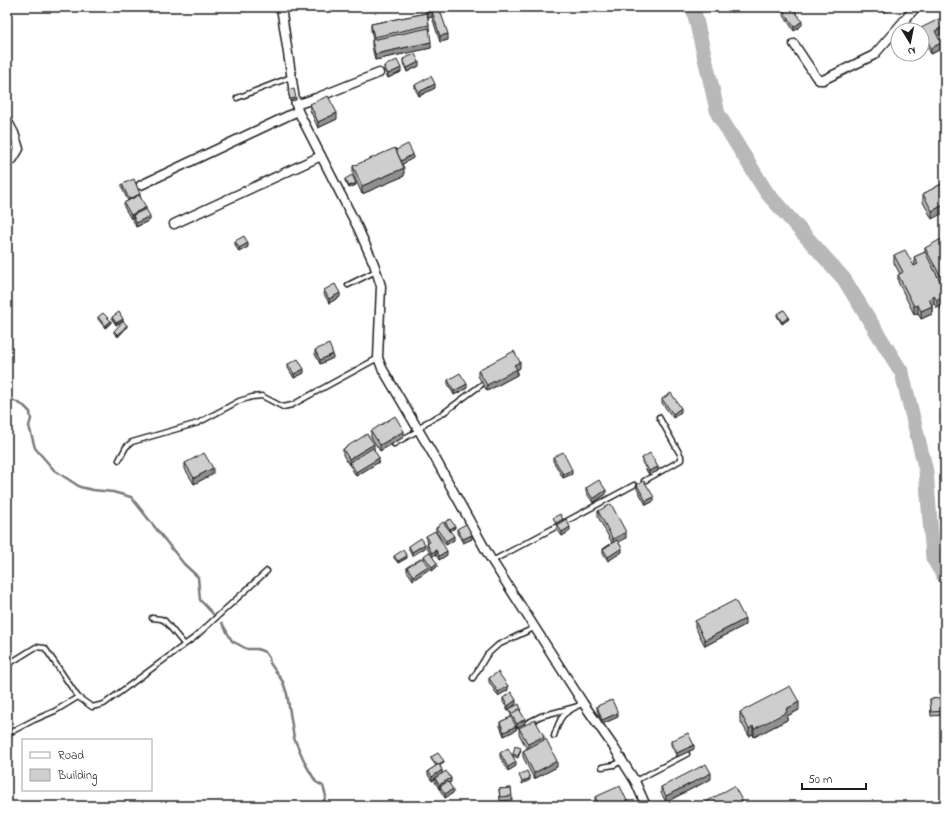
<svg xmlns="http://www.w3.org/2000/svg" width="952" height="813" font-family="'Indie Flower',sans-serif">
<rect width="100%" height="100%" fill="#fff"/>
<filter id="ink" filterUnits="userSpaceOnUse"><feTurbulence type="fractalNoise" baseFrequency=".025" numOctaves="2"/><feDisplacementMap in="SourceGraphic" scale="8" xChannelSelector="R" yChannelSelector="G"/><feConvolveMatrix kernelMatrix="1 2 1 2 8 2 1 2 1" color-interpolation-filters="sRGB"/></filter>
<g filter="url(#ink)">
<g fill="none" stroke-linecap="round" stroke-linejoin="round">
<g stroke="#7a7a7a" stroke-width="2.5">
<polyline points="7,397 24,406 30,412 31,419 29,426 35,448 54,470 80,487 93,490 113,492 131,497 184,564 198,577 200,600 215,616"/>
<polyline points="222,623 232,641 247,649 257,649 265,652 269,658 270,663 283,682 287,694 294,738 306,765 316,782 323,786 326,796 321,806"/>
</g>
<polyline stroke="#b8b8b8" stroke-width="15" points="693,7 718,114 767,193 844,279 902,373 926,471 933,558 945,578"/>
<defs>
<g id="service">
<polyline points="237,98 291,77"/>
<polyline points="348,285 376,271"/>
<polyline points="944,308 945,308"/>
<polyline points="394,444 419,430 425,423 442,414 481,385"/>
<polyline points="119,460 126,447 132,442 198,423 239,401 252,397 262,396 283,407 292,405 378,358"/>
<polyline points="644,481 681,460 681,456 659,417"/>
<polyline points="492,561 634,485"/>
<polyline points="152,618 161,619 165,621 184,644"/>
<polyline points="7,665 36,647 45,648 78,697 92,707 104,704 195,637 267,571"/>
<polyline points="473,678 487,655 498,645 534,628"/>
<polyline points="527,723 541,716 575,707"/>
<polyline points="9,733 34,720 55,711 78,697"/>
<path d="M554,736C561,714 562,714 583,703"/>
<polyline points="602,767 614,765 622,761"/>
<polyline points="635,781 687,754"/>
</g>
<g id="minor">
<polyline points="281,7 295,100 298,111 358,228 374,264 381,286 378,358 382,368 435,458 489,556 583,703 613,746 635,781 646,806"/>
<polyline points="794,44 816,77 819,80 823,80 874,55 916,7"/>
<polyline points="296,105 316,98 379,73"/>
<polyline points="7,120 14,133 19,149 13,159 7,162"/>
<polyline points="141,185 298,111"/>
<polyline points="174,224 321,156"/>
</g>
</defs>
<use href="#service" stroke="#1c1c1c" stroke-width="7"/>
<use href="#minor" stroke="#1c1c1c" stroke-width="11"/>
<use href="#service" stroke="#fff" stroke-width="4"/>
<use href="#minor" stroke="#fff" stroke-width="8"/>
</g>
<g fill="#b1b1b1" stroke="#1c1c1c">
<polygon points="424,7 439,7 448,40 440,42 432,17 428,18 429,25 429,31 431,48 375,60 372,46 372,40 373,40 371,30 371,24 426,13"/>
<polygon points="783,10 802,25 794,31 783,14"/>
<polygon points="921,28 937,36 941,49 931,54 922,36 922,30 921,30"/>
<polygon points="403,59 419,66 407,72 403,63"/>
<polygon points="384,66 401,72 388,78 384,70"/>
<polygon points="415,85 435,88 419,96 415,89"/>
<polygon points="288,90 296,98 296,100 290,101"/>
<polygon points="310,104 337,119 318,128 310,110"/>
<polygon points="396,150 413,158 402,164 404,176 362,194 353,174 353,166"/>
<polygon points="345,179 356,185 349,188 345,181"/>
<polygon points="945,182 932,219 923,202 923,194"/>
<polygon points="122,184 140,196 150,220 136,227 133,220 133,217 131,219 124,207 124,203 128,201 122,188"/>
<polygon points="235,241 248,247 239,252 235,245"/>
<polygon points="945,242 945,304 937,308 934,304 932,305 932,314 921,319 918,313 914,314 898,282 898,275 900,274 894,263 894,255 914,266 915,266 914,257 925,252 925,248"/>
<polygon points="324,290 340,297 329,303 324,294"/>
<polygon points="777,314 789,319 782,324 777,316"/>
<polygon points="98,317 111,323 105,328 98,319"/>
<polygon points="112,317 123,321 116,325 112,319"/>
<polygon points="127,327 118,337 114,333 114,331"/>
<polygon points="315,350 333,358 320,364 315,354"/>
<polygon points="288,364 304,373 294,378 288,368"/>
<polygon points="520,368 517,370 517,375 487,391 478,376 478,370"/>
<polygon points="448,380 467,388 454,395 448,384"/>
<polygon points="662,399 681,412 673,418 662,403"/>
<polygon points="371,431 404,437 380,451 371,437"/>
<polygon points="343,449 374,449 379,462 356,476 350,466 350,465 349,465 343,455"/>
<polygon points="553,457 572,474 563,478 553,461"/>
<polygon points="642,458 658,471 649,475 642,462"/>
<polygon points="185,463 213,474 194,484 185,469"/>
<polygon points="637,485 654,501 646,505 637,489"/>
<polygon points="586,488 606,494 593,503 586,492"/>
<polygon points="598,511 626,538 619,542 622,552 608,561 603,553 603,549 612,543 598,517"/>
<polygon points="445,522 455,528 450,531 454,540 446,545 436,532 436,528 445,524"/>
<polygon points="557,525 570,531 562,536 557,529"/>
<polygon points="457,529 472,539 463,543 457,533"/>
<polygon points="426,536 447,555 439,560 436,554 432,556 437,567 432,571 424,560 424,556 430,553 427,548 427,544 428,543 426,540"/>
<polygon points="409,546 425,548 412,556 409,550"/>
<polygon points="394,556 407,558 398,563 394,558"/>
<polygon points="407,567 428,570 413,580 407,571"/>
<polygon points="695,621 745,625 705,646 695,627"/>
<polygon points="489,678 508,690 498,696 489,682"/>
<polygon points="503,698 516,704 508,710 503,702"/>
<polygon points="945,698 945,715 931,716 930,699"/>
<polygon points="597,706 618,717 602,724 597,710"/>
<polygon points="509,709 521,711 520,711 525,723 517,728 516,726 516,730 504,736 500,726 500,722 511,717 511,714 509,711"/>
<polygon points="799,710 787,716 787,720 754,737 753,734 749,736 740,720 740,712"/>
<polygon points="519,728 544,741 557,767 534,779 523,757 523,751 527,749 519,734"/>
<polygon points="671,741 694,749 677,757 671,745"/>
<polygon points="521,750 518,758 513,756 513,754"/>
<polygon points="500,753 516,766 508,771 500,757"/>
<polygon points="431,757 444,763 440,765 442,773 451,782 449,783 453,793 445,798 440,790 440,789 439,789 435,782 435,779 432,781 428,775 428,771 436,766 431,759"/>
<polygon points="711,779 666,802 661,793 661,787"/>
<polygon points="511,788 512,800 500,801 499,789"/>
<polygon points="595,797 627,806 597,806 595,803"/>
</g>
<g fill="#909090" stroke="#1c1c1c">
<polygon points="886,7 895,7 884,12 884,8"/>
<polygon points="432,11 432,17 428,18 428,12"/>
<polygon points="802,21 802,25 794,31 794,27"/>
<polygon points="945,26 945,32 935,37 935,31"/>
<polygon points="448,34 448,40 440,42 440,36"/>
<polygon points="431,42 431,48 375,60 375,54"/>
<polygon points="941,43 941,49 931,54 931,48"/>
<polygon points="419,62 419,66 407,72 407,68"/>
<polygon points="401,68 401,72 388,78 388,74"/>
<polygon points="435,84 435,88 419,96 419,92"/>
<polygon points="337,113 337,119 318,128 318,122"/>
<polygon points="413,154 413,158 401,165 401,161"/>
<polygon points="404,168 404,176 362,194 362,186"/>
<polygon points="356,183 356,185 349,188 349,186"/>
<polygon points="140,194 140,198 129,203 129,199"/>
<polygon points="945,204 945,212 932,219 932,211"/>
<polygon points="146,207 146,211 133,215 133,217 131,219 131,215"/>
<polygon points="150,216 150,220 136,227 136,223"/>
<polygon points="248,243 248,247 239,252 239,248"/>
<polygon points="340,293 340,297 329,303 329,299"/>
<polygon points="934,296 934,304 929,307 929,299"/>
<polygon points="945,296 945,304 937,308 937,300"/>
<polygon points="918,305 918,313 914,314 914,306"/>
<polygon points="932,306 932,314 921,319 921,311"/>
<polygon points="789,317 789,319 782,324 782,322"/>
<polygon points="123,319 123,321 116,325 116,323"/>
<polygon points="111,321 111,323 105,328 105,326"/>
<polygon points="127,325 127,327 118,337 118,335"/>
<polygon points="333,354 333,358 320,364 320,360"/>
<polygon points="520,362 520,368 517,370 517,375 487,391 487,385 514,365"/>
<polygon points="304,369 304,373 294,378 294,374"/>
<polygon points="467,384 467,388 454,395 454,391"/>
<polygon points="681,408 681,412 673,418 673,414"/>
<polygon points="404,431 404,437 380,451 380,445"/>
<polygon points="374,444 374,450 350,462 349,465 349,459"/>
<polygon points="379,458 379,462 356,476 356,472"/>
<polygon points="658,467 658,471 649,475 649,471"/>
<polygon points="213,468 213,474 194,484 194,478"/>
<polygon points="572,470 572,474 563,478 563,474"/>
<polygon points="606,490 606,494 593,503 593,499"/>
<polygon points="654,497 654,501 646,505 646,501"/>
<polygon points="563,519 563,521 556,525 556,523"/>
<polygon points="455,526 455,528 450,531 450,529"/>
<polygon points="570,527 570,531 562,536 562,532"/>
<polygon points="626,532 626,538 613,545 613,539"/>
<polygon points="472,535 472,539 463,543 463,539"/>
<polygon points="454,536 454,540 446,545 446,541"/>
<polygon points="425,544 425,548 412,556 412,552"/>
<polygon points="622,548 622,552 608,561 608,557"/>
<polygon points="436,550 436,554 432,557 432,553"/>
<polygon points="447,551 447,555 439,560 439,556"/>
<polygon points="407,556 407,558 398,563 398,561"/>
<polygon points="437,563 437,567 432,571 432,567"/>
<polygon points="428,566 428,570 413,580 413,576"/>
<polygon points="745,619 745,625 705,646 705,640"/>
<polygon points="508,686 508,690 498,696 498,692"/>
<polygon points="516,700 516,704 508,710 508,706"/>
<polygon points="799,702 799,710 787,716 787,720 754,737 754,729 786,709"/>
<polygon points="618,713 618,717 602,724 602,720"/>
<polygon points="525,719 525,723 517,728 517,724"/>
<polygon points="516,726 516,730 504,736 504,732"/>
<polygon points="753,726 753,734 749,736 749,729"/>
<polygon points="544,736 544,742 528,750 528,744"/>
<polygon points="694,745 694,749 677,757 677,753"/>
<polygon points="444,761 444,763 437,767 437,765"/>
<polygon points="557,761 557,767 534,779 534,773"/>
<polygon points="516,762 516,766 508,771 508,767"/>
<polygon points="442,770 442,774 435,778 435,779 432,781 432,777"/>
<polygon points="711,773 711,779 666,802 666,796"/>
<polygon points="451,778 451,782 441,788 440,786 440,789 439,789 439,785"/>
<polygon points="530,778 530,780 522,784 522,782"/>
<polygon points="453,789 453,793 445,798 445,794"/>
<polygon points="627,801 627,806 616,806"/>
</g>
<g fill="#cecece" stroke="#1c1c1c">
<polygon points="426,7 439,7 448,34 440,36 432,11 428,12"/>
<polygon points="786,7 792,7 802,21 794,27 783,10"/>
<polygon points="427,13 429,25 374,37 371,24"/>
<polygon points="945,16 945,26 935,31 941,43 931,48 921,28"/>
<polygon points="429,28 431,42 375,54 372,40"/>
<polygon points="415,54 419,62 407,68 403,59"/>
<polygon points="397,60 401,68 388,74 384,66"/>
<polygon points="431,76 435,84 419,92 415,85"/>
<polygon points="294,89 296,98 290,99 288,90"/>
<polygon points="328,96 337,113 318,122 310,104"/>
<polygon points="408,144 413,154 401,161 396,150"/>
<polygon points="395,148 404,168 362,186 353,166"/>
<polygon points="352,175 356,183 349,186 345,179"/>
<polygon points="134,179 140,194 129,199 122,184"/>
<polygon points="945,182 945,204 932,211 923,194"/>
<polygon points="139,195 146,207 131,215 124,203"/>
<polygon points="146,209 150,216 136,223 133,215"/>
<polygon points="244,236 248,243 239,248 235,241"/>
<polygon points="943,238 945,242 945,284 925,248"/>
<polygon points="905,250 914,266 918,264 914,257 925,252 945,291 945,296 937,300 934,296 929,299 932,306 921,311 918,305 914,306 898,275 903,272 894,255"/>
<polygon points="335,284 340,293 329,299 324,290"/>
<polygon points="784,310 789,317 782,322 777,314"/>
<polygon points="119,312 123,319 116,323 112,317"/>
<polygon points="103,313 111,321 105,326 98,317"/>
<polygon points="123,321 127,325 118,335 114,331"/>
<polygon points="329,344 333,354 320,360 315,350"/>
<polygon points="514,351 520,362 514,365 517,369 487,385 478,370"/>
<polygon points="298,359 304,369 294,374 288,364"/>
<polygon points="460,373 467,384 454,391 448,380"/>
<polygon points="671,393 681,408 673,414 662,399"/>
<polygon points="395,416 404,431 380,445 371,431"/>
<polygon points="367,434 374,444 349,459 343,449"/>
<polygon points="373,448 379,458 356,472 350,462"/>
<polygon points="563,452 572,470 563,474 553,457"/>
<polygon points="204,453 213,468 194,478 185,463"/>
<polygon points="650,453 658,467 649,471 642,458"/>
<polygon points="599,480 606,490 593,499 586,488"/>
<polygon points="644,481 654,497 646,501 637,485"/>
<polygon points="611,504 626,532 613,539 598,511"/>
<polygon points="560,514 563,519 556,523 553,518"/>
<polygon points="450,519 455,526 450,529 445,522"/>
<polygon points="566,519 570,527 562,532 557,525"/>
<polygon points="443,522 454,536 446,541 436,528"/>
<polygon points="466,524 472,535 463,539 457,529"/>
<polygon points="435,531 447,551 439,556 436,550 432,553 427,544 430,542 426,536"/>
<polygon points="421,538 425,544 412,552 409,546"/>
<polygon points="617,540 622,548 608,557 603,549"/>
<polygon points="403,550 407,556 398,561 394,556"/>
<polygon points="429,552 437,563 432,567 424,556"/>
<polygon points="422,558 428,566 413,576 407,567"/>
<polygon points="735,600 745,619 705,640 695,621"/>
<polygon points="498,672 508,686 498,692 489,678"/>
<polygon points="790,686 799,702 786,709 787,712 754,729 753,726 749,729 740,712"/>
<polygon points="511,692 516,700 508,706 503,698"/>
<polygon points="945,698 945,711 931,712 930,699"/>
<polygon points="612,700 618,713 602,720 597,706"/>
<polygon points="519,704 521,709 512,714 509,709"/>
<polygon points="519,709 525,719 517,724 511,714"/>
<polygon points="511,717 516,726 504,732 500,722"/>
<polygon points="535,720 544,736 528,744 519,728"/>
<polygon points="688,733 694,745 677,753 671,741"/>
<polygon points="546,739 557,761 534,773 523,751"/>
<polygon points="515,746 521,748 518,756 513,754"/>
<polygon points="508,748 516,762 508,767 500,753"/>
<polygon points="438,753 444,761 437,765 431,757"/>
<polygon points="439,764 442,770 432,777 428,771"/>
<polygon points="706,764 711,773 666,796 661,787"/>
<polygon points="446,771 451,778 439,785 435,778"/>
<polygon points="527,771 530,778 522,782 519,775"/>
<polygon points="448,782 453,789 445,794 440,786"/>
<polygon points="620,786 627,801 616,806 600,806 595,797"/>
<polygon points="734,786 744,804 740,806 699,806"/>
<polygon points="511,788 512,796 500,797 499,789"/>
<polygon points="503,803 505,806 495,806 495,805"/>
</g>
</g>
<rect width="952" height="813" fill="none" stroke="#fff" stroke-width="24"/>
<rect x="12" y="12" width="928" height="789" fill="none" stroke="#1c1c1c" stroke-width="1.5" filter="url(#ink)"/>
<rect x="22" y="739" width="130" height="52" fill="#ffffff" stroke="#a4a4a4"/>
<rect x="30" y="752" width="20" height="6" fill="#ffffff" stroke="#a4a4a4"/>
<text x="58" y="759" font-size="12" fill="#1c1c1c">Road</text>
<rect x="30" y="769" width="20" height="12" fill="#cecece" stroke="#a4a4a4"/>
<text x="58" y="779" font-size="12" fill="#1c1c1c">Building</text>
<g transform="translate(910 42) rotate(170)"><circle r="19" fill="#ffffff" stroke="#a4a4a4"/>
<path d="M0-3L7 15L0 10L-7 15Z" fill="#1c1c1c"/>
<text y="-6" font-size="11" font-weight="bold" text-anchor="middle" fill="#1c1c1c">N</text>
</g>
<path d="M802 783v6h64v-6" fill="none" stroke="#1c1c1c" stroke-width="2"/>
<text x="808" y="783" font-size="12" fill="#1c1c1c" stroke="#ffffff" stroke-width="3" paint-order="stroke">50 m</text>
</svg>
